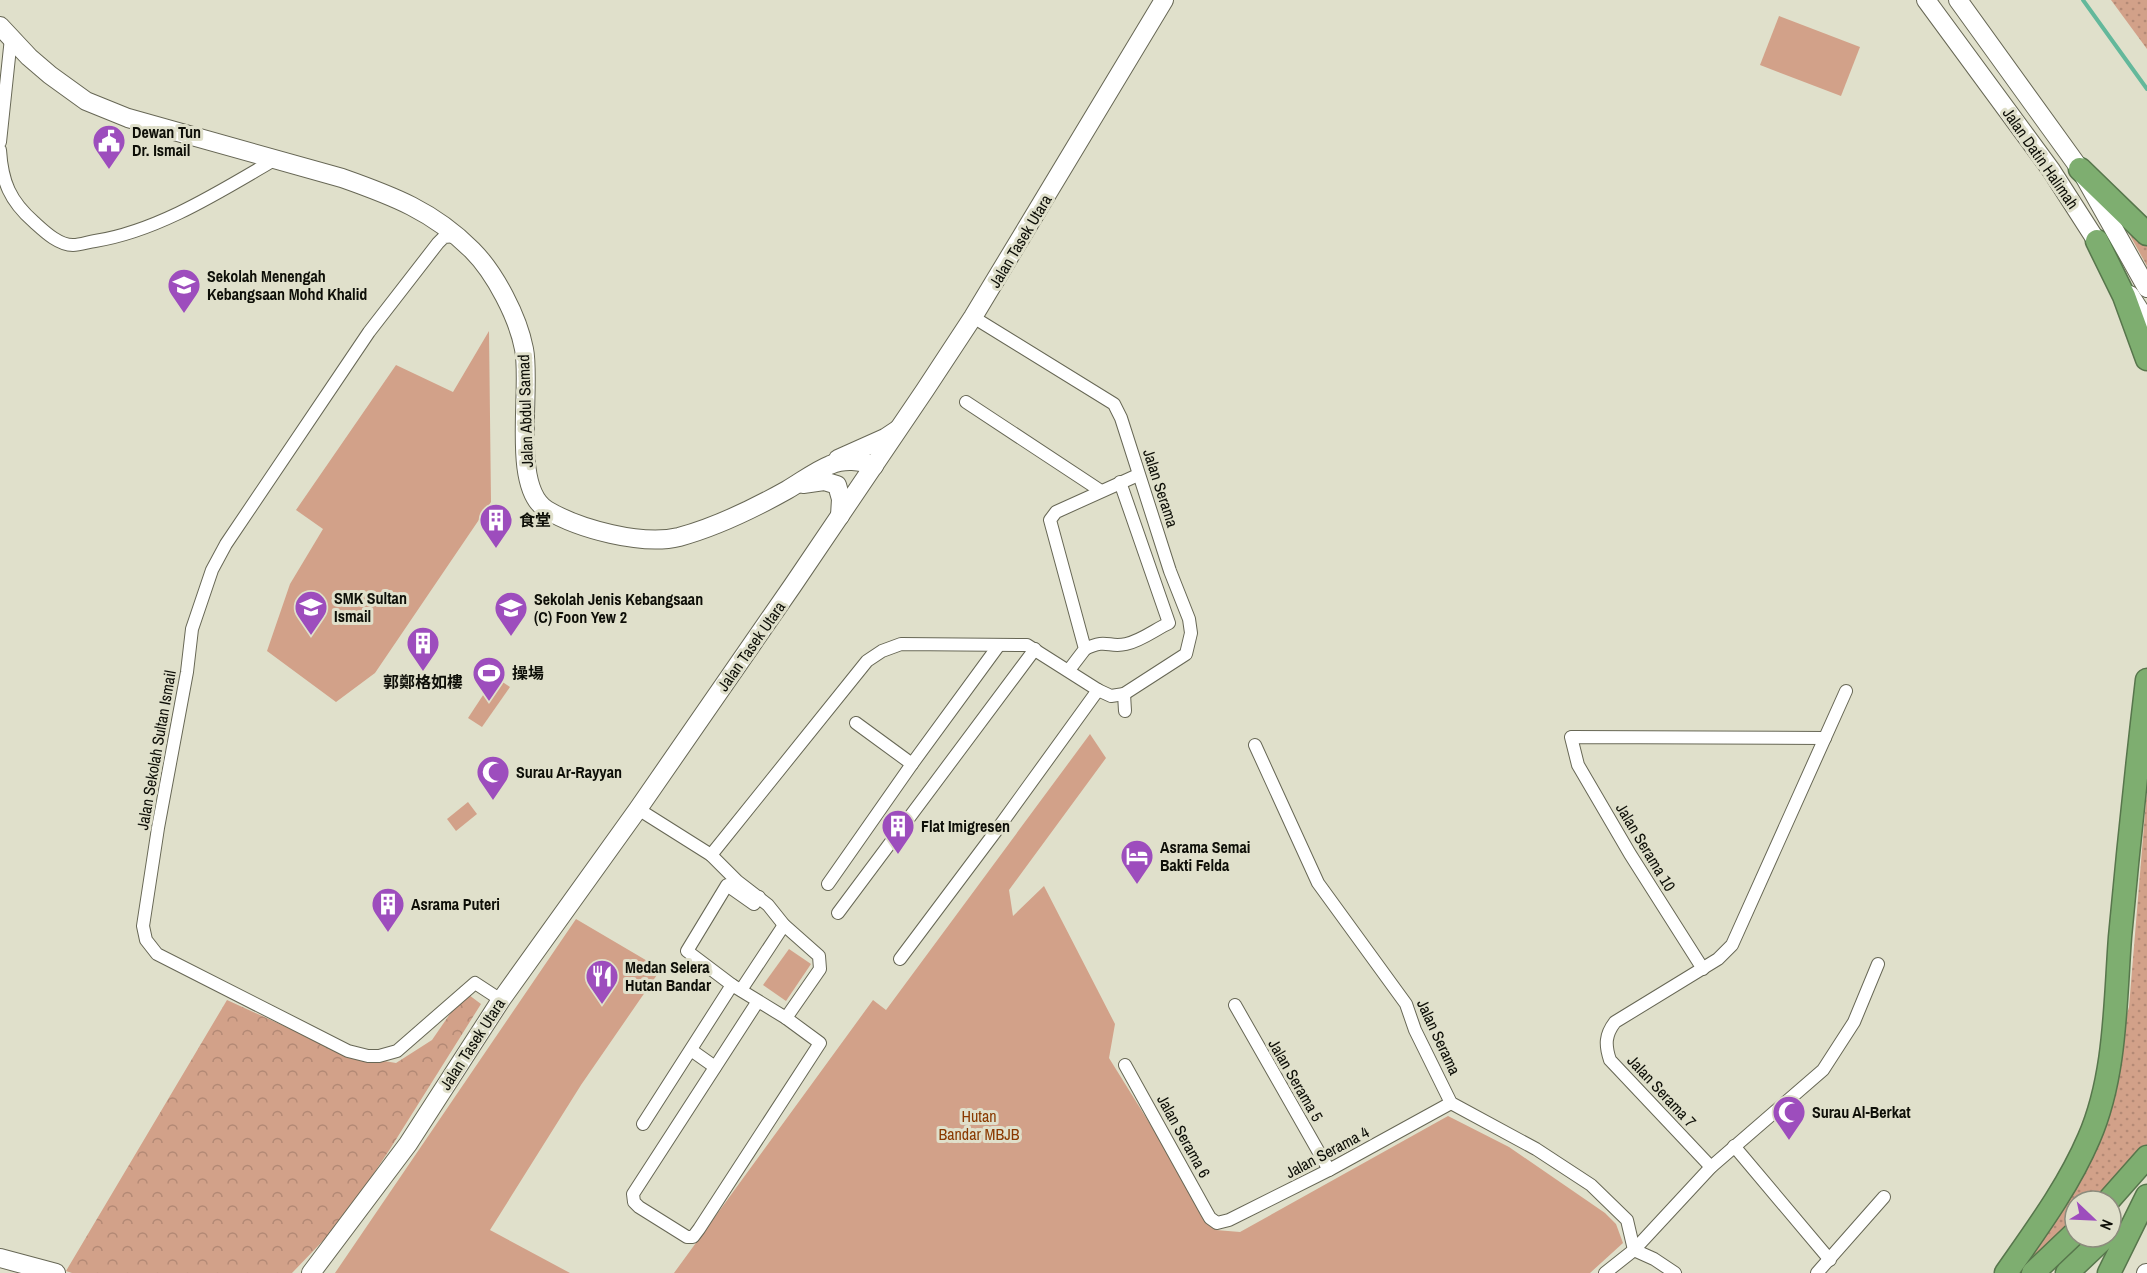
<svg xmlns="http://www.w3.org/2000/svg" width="2147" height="1273" font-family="'Archivo Narrow','Noto Sans SC',sans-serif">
<defs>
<pattern id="grass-dots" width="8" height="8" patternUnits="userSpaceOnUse" patternTransform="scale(1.5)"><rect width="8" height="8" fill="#d2a189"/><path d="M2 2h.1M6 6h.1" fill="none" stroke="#b38975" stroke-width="1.8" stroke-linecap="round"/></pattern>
<pattern id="forest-crowns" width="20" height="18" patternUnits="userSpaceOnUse" patternTransform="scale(1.5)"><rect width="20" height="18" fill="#d2a189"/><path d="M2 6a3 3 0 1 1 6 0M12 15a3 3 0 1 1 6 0" fill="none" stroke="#b38975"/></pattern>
</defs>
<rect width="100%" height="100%" fill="#e0e0cb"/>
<g fill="url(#grass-dots)">
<polygon points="2111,0 2147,0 2147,49"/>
<polygon points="2116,210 2147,238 2147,266"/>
<polygon points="2147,789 2147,1147 2104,1201 2075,1201 2075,1231 2031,1273 2016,1273 2089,1139 2129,1007"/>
</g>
<polygon fill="url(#forest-crowns)" points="465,992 481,1004 390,1149 343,1220 292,1273 72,1273 66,1271 227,1000 348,1055 396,1063 432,1040"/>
<g fill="#d2a189">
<polygon points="1779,16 1860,47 1841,96 1760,65"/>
<polygon points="489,331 491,502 375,673 336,702 267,651 290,584 323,529 296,510 396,365 453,392"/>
<polygon points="495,677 510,687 482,727 468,718"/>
<polygon points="1090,734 1106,758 1009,890 1013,916 1044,886 1115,1024 1109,1058 1216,1230 1240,1232 1448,1116 1509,1147 1605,1213 1616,1224 1623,1243 1590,1273 674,1273 873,1000 886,1010"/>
<polygon points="468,802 477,814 456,831 447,819"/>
<polygon points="576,919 661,969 581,1085 490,1230 570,1273 335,1273"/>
<polygon points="789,949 811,964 786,1001 763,985"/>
</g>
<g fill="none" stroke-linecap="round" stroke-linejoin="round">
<polyline stroke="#63b89b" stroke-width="4" points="2083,0 2147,89"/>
<defs>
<g id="street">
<polyline points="0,142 11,38"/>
<path d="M0,150C2,182 10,201 34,222C44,231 58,245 73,245C80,245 88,242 95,241C158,231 219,192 274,160"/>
<polyline points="456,236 444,237 438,243 369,332 226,544 212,570 192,629 187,672 158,828 143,926 146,940 157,954 348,1051 368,1056 379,1056 397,1051 475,983 501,1000"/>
<polyline points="966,402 1101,491"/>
<path d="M1085,649C1107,638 1108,648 1126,644C1141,641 1156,629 1169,623L1120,482"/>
<polyline points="1069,670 1085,649 1050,520 1056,512 1138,475"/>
<polyline points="1124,694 1125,711"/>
<polyline points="856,723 912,764"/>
<polyline points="1255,745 1318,883 1406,1004 1415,1030 1451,1103 1536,1149 1591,1185 1627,1220 1634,1250 1654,1259 1675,1273"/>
<polyline points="638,809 711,855 737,881 768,905 784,925 819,956 820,969 786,1018"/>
<polyline points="711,855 867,661 882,651 901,644 1027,645 1098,690 1111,696 1124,694 1186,654 1191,633 1189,619 1170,571 1121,418 1114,404 973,317"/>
<polyline points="828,884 912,764 999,645"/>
<polyline points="838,913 1035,649"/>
<polyline points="900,959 996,831 1098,690"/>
<polyline points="1703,969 1630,854 1578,765 1571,737 1825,738"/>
<polyline points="741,990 784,925"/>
<polyline points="758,1001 633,1194 634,1202 639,1207 687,1237 693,1237 699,1229 820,1043 786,1018 732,985 687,951 727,885 754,904 759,897"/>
<polyline points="1235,1005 1329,1170"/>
<polyline points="691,1050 715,1067"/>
<polyline points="1125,1065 1206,1211 1210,1218 1217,1223 1229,1220 1329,1170 1451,1103"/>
<polyline points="643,1124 732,985"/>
<polyline points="1734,1146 1830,1260"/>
<path d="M1711,1167L1610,1060C1605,1045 1605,1035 1615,1022L1718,959L1732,945L1846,691"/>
<polyline points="1605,1273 1634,1250 1711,1167 1823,1070 1854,1022 1878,964"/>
<polyline points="1817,1273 1884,1197"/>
</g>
<g id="secondary">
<polyline points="1926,0 2051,170 2103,251"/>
<polyline points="1958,0 2080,169 2147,288"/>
<path d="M0,26L29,57L50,75L86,101L128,118L342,178C393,196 433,211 472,250C495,273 518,317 524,349C532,388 510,488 547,510C579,529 642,546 679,537C716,527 753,509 787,490C801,482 815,471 830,465C843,459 861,460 874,466"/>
<polyline points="2130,295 2147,322"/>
<polyline points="838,459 885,438 897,430"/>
<polyline points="803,484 824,481 837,485 841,499 840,516"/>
<polyline points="0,1258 56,1273"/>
<polyline points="311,1273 408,1144 501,1000 638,809 793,585 925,390 973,317 1164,0"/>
<polyline points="2146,1273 2147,1273"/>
</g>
<g id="highway">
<polyline points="2080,169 2147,234"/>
<polyline points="2097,241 2124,296 2147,359"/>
<polyline points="2108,1201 2147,1157"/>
<path d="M2006,1273C2036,1230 2068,1187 2089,1138C2116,1076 2115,1003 2120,937C2128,851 2137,765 2147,680"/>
<polyline points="2033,1273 2075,1233"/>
<polyline points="2067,1273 2105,1237"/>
<polyline points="2109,1273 2147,1196"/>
</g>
</defs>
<use href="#street" stroke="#676755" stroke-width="14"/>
<use href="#secondary" stroke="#676755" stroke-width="20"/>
<use href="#highway" stroke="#57764c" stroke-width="25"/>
<use href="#street" stroke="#fff" stroke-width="12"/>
<use href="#secondary" stroke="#fff" stroke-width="18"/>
<use href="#highway" stroke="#7eae70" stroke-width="22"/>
</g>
<defs>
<symbol id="civic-pin" viewBox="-11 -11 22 30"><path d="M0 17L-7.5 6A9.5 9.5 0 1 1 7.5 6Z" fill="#9d4dbd" stroke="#e0e0cb"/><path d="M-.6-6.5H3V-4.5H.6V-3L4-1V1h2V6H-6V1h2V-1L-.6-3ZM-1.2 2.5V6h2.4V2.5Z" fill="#fff"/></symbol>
<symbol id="school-pin" viewBox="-11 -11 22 30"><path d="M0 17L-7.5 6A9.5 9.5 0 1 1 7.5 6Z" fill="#9d4dbd" stroke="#e0e0cb"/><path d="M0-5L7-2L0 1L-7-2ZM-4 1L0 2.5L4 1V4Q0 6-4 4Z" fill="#fff"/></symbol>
<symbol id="building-pin" viewBox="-11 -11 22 30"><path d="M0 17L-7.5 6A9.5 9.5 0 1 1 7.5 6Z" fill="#9d4dbd" stroke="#e0e0cb"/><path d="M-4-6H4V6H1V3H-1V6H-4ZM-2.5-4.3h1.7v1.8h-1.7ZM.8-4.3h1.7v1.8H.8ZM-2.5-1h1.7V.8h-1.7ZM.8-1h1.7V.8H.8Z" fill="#fff"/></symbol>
<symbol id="stadium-pin" viewBox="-11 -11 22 30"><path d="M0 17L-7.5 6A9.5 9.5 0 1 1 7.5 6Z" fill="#9d4dbd" stroke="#e0e0cb"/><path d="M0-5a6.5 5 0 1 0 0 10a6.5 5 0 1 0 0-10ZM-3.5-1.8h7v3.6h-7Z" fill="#fff"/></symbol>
<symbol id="mosque-pin" viewBox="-11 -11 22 30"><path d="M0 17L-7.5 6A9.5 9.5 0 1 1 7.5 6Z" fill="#9d4dbd" stroke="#e0e0cb"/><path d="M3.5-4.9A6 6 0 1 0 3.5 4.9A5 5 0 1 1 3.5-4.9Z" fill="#fff"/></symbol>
<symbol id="hotel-pin" viewBox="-11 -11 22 30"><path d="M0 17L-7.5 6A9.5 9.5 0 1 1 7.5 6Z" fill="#9d4dbd" stroke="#e0e0cb"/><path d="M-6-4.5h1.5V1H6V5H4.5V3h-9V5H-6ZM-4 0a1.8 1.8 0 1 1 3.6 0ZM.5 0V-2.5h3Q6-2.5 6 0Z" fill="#fff"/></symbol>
<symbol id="restaurant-pin" viewBox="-11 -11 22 30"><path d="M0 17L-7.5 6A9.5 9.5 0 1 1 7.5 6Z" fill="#9d4dbd" stroke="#e0e0cb"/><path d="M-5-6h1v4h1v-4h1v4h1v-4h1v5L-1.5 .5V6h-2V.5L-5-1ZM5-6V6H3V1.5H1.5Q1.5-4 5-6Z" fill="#fff"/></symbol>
</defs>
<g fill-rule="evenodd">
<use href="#civic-pin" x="90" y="122" width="38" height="52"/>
<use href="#school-pin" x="165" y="266" width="38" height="52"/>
<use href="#building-pin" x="477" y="501" width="38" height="52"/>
<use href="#school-pin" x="292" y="588" width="38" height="52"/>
<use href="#school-pin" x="492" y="589" width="38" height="52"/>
<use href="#building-pin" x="404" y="624" width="38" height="52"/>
<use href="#stadium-pin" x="470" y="654" width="38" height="52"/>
<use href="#mosque-pin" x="474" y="753" width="38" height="52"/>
<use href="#building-pin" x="879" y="807" width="38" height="52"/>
<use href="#hotel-pin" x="1118" y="837" width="38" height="52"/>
<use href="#building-pin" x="369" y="885" width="38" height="52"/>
<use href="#restaurant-pin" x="583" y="957" width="38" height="52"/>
<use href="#mosque-pin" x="1770" y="1093" width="38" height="52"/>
</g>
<g text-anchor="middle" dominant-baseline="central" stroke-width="6" stroke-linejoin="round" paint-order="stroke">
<g font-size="16" font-weight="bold" fill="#0e0f08" stroke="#e0e0cb" text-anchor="start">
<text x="132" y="132">Dewan Tun<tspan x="132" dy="18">Dr. Ismail</tspan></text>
<text x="207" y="276">Sekolah Menengah<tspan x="207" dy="18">Kebangsaan Mohd Khalid</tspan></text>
<text x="519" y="520">食堂</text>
<text x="334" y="598">SMK Sultan<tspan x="334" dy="18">Ismail</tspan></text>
<text x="534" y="599">Sekolah Jenis Kebangsaan<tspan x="534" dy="18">(C) Foon Yew 2</tspan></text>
<text x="512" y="673">操場</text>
<text x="423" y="682" text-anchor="middle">郭鄭格如樓</text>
<text x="516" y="772">Surau Ar-Rayyan</text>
<text x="921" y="826">Flat Imigresen</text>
<text x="1160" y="847">Asrama Semai<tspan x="1160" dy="18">Bakti Felda</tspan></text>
<text x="411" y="904">Asrama Puteri</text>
<text x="625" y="967">Medan Selera<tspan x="625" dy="18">Hutan Bandar</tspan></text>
<text x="1812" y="1112">Surau Al-Berkat</text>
</g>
<g font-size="16" fill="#0e0f08" stroke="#e0e0cb">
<text transform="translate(2041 158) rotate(55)">Jalan Datin Halimah</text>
<text transform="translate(1020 241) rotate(-59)">Jalan Tasek Utara</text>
<text transform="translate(525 411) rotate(-92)">Jalan Abdul Samad</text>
<text transform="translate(1161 488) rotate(72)">Jalan Serama</text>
<text transform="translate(751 646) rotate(-55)">Jalan Tasek Utara</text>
<text transform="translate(156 750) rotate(-80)">Jalan Sekolah Sultan Ismail</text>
<text transform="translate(1646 847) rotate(59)">Jalan Serama 10</text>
<text transform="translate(1439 1037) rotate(65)">Jalan Serama</text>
<text transform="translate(472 1044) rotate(-57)">Jalan Tasek Utara</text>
<text transform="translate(1296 1080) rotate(60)">Jalan Serama 5</text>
<text transform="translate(1662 1091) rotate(47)">Jalan Serama 7</text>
<text transform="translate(1184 1136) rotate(61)">Jalan Serama 6</text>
<text transform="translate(1327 1152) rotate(-28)">Jalan Serama 4</text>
</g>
<g font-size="16" fill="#893900" stroke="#e0e0cb">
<text x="979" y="1116">Hutan<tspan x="979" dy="18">Bandar MBJB</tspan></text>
</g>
</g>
<g transform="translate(2093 1219) rotate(113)"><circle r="28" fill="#e0e0cb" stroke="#8c8c7d" stroke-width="1.5"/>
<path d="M0-4.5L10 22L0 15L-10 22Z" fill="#9d4dbd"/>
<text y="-9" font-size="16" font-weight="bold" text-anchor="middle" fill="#0e0f08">N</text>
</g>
</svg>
